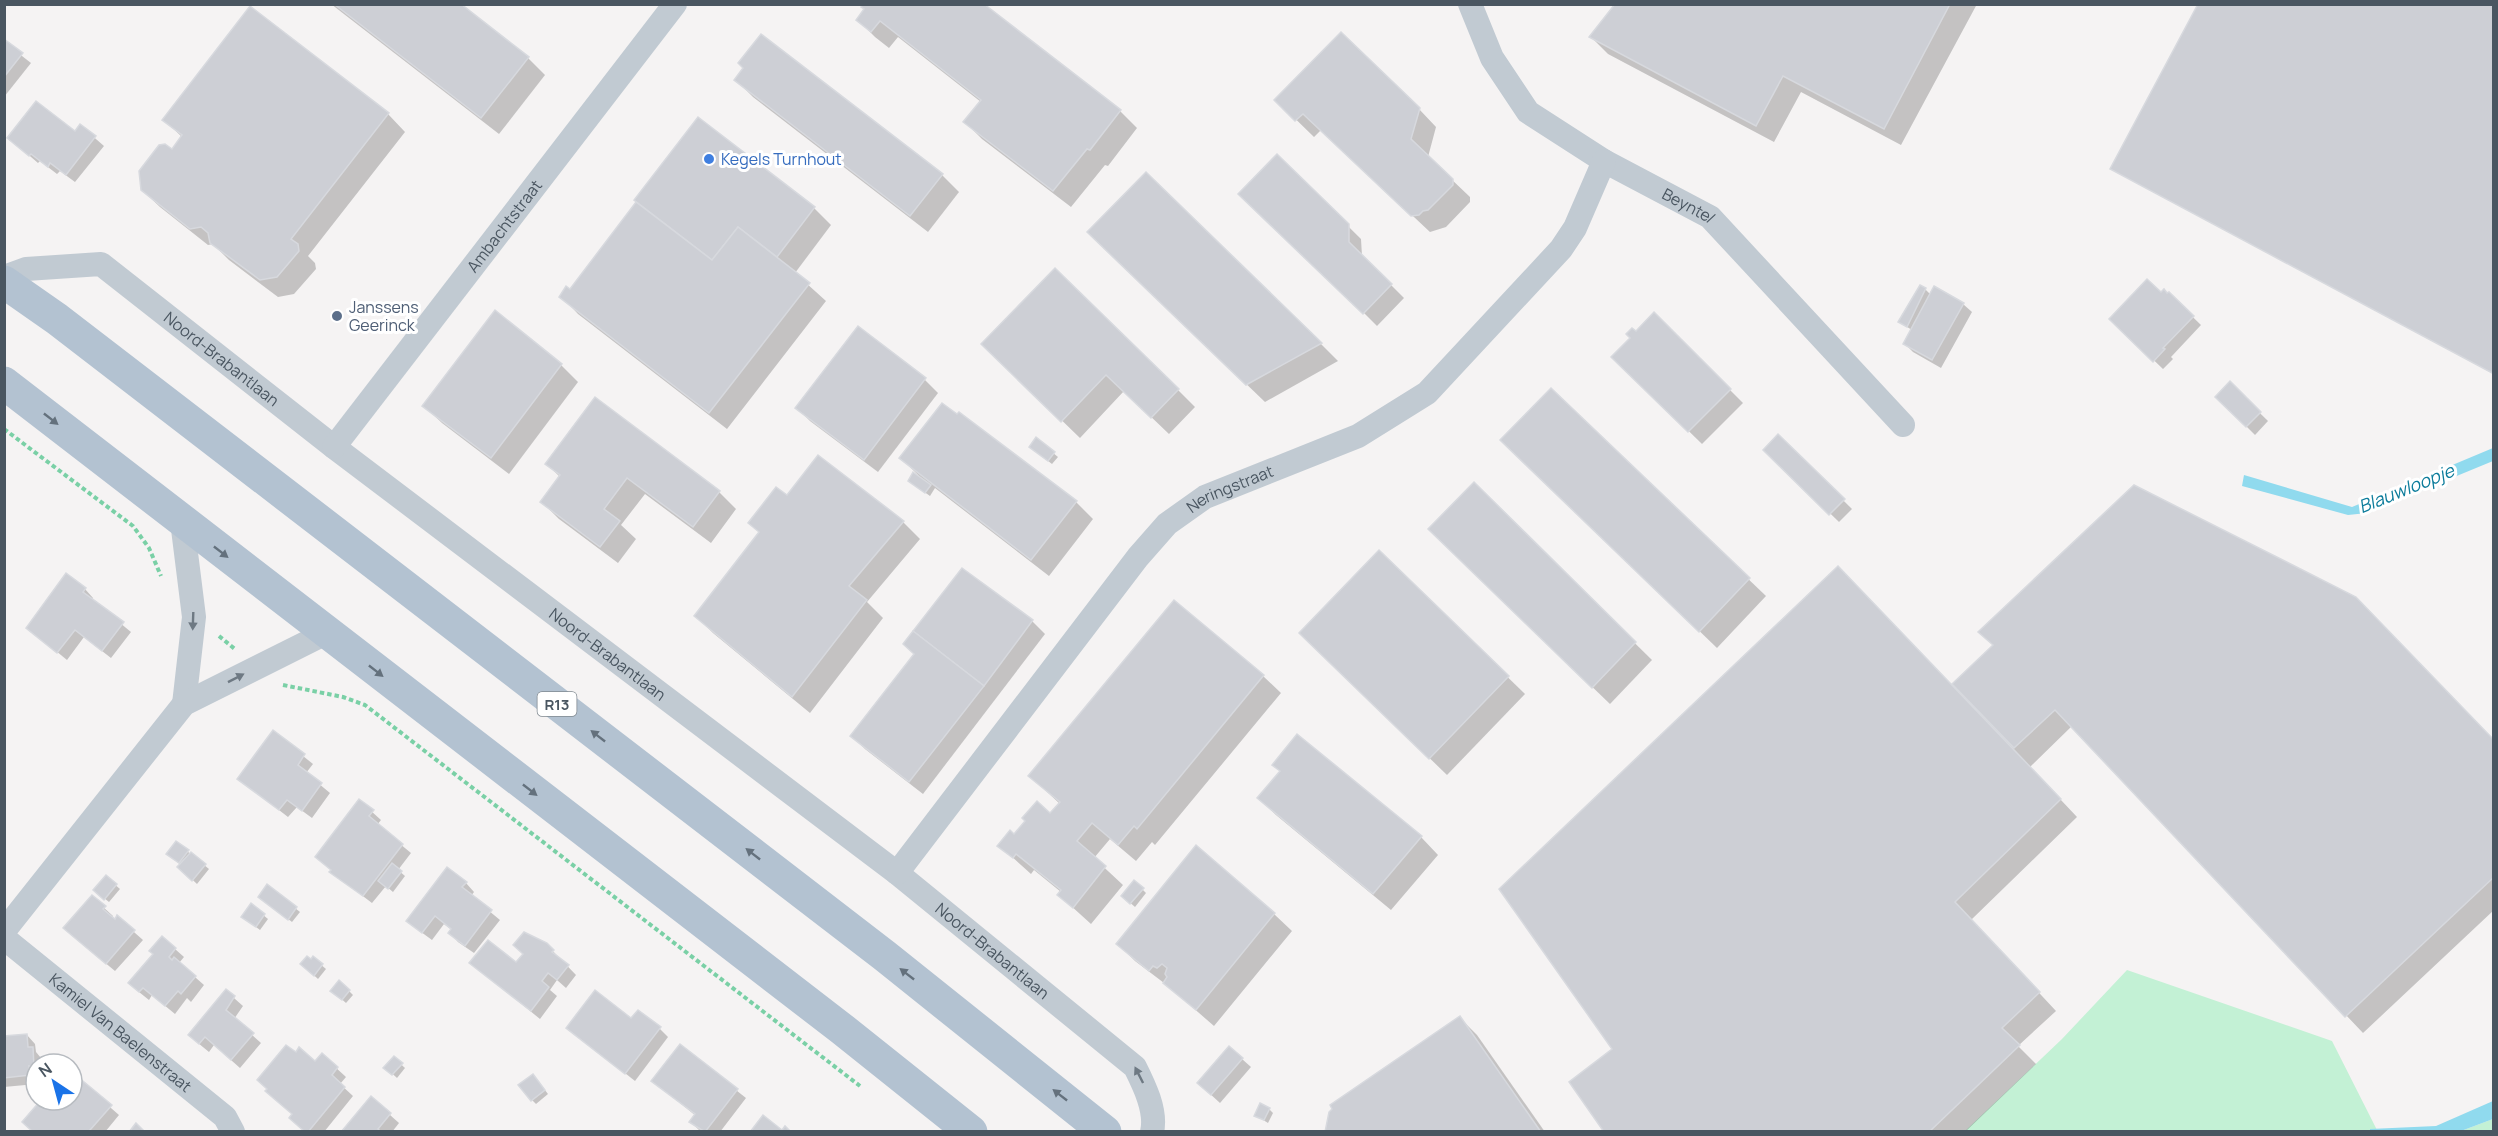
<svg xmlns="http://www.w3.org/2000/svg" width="2498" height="1136" font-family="Manrope,sans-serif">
<rect width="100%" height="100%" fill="#f5f3f3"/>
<g fill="#c3f1d5">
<polygon points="2127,970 2332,1041 2378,1132 1964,1132 2062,1039"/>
<polygon points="2493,1119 2493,1131 2461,1131"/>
</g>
<g fill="#90daee">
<polygon points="2493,448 2493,461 2367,513 2348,515 2242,486 2244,475 2352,507"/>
<polygon points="2493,1101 2493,1119 2461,1131 2370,1131 2370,1129 2436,1126"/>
</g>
<g fill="#0003">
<polygon points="331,4 458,4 528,58 545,75 499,134"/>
<polygon points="1617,4 1977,4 1901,145 1801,92 1774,142 1608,54 1591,37"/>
<polygon points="2494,4 2494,374 2112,169"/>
<polygon points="866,9 1120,111 1137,128 1108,166 1105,165 1071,207 982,139 965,122 981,102 898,37 889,48 875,37 858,20"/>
<polygon points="4,42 31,63 4,97"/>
<polygon points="736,80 942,175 959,192 928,232 753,97"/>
<polygon points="1276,100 1419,109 1436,127 1428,157 1470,197 1470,202 1446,227 1430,232 1321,130 1314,137"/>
<polygon points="388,114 405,132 308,256 315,263 316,269 294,294 278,297 229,260 213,244 208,245 160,207 142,190 182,137 164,120"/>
<polygon points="699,119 814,208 831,225 795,273 826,301 727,429 578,314 561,296 571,291"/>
<polygon points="81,126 104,146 75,182 60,171 57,174 40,161 38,163 9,138 75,133"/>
<polygon points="1277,156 1361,239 1362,256 1404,298 1377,326 1333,282"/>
<polygon points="1146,174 1321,344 1338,361 1265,402 1106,249"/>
<polygon points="1925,289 1931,295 1963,304 1972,312 1941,368 1913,352 1905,344 1912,330 1899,322"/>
<polygon points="2161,294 2169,294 2201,325 2171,357 2173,359 2163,369 2111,319"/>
<polygon points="1654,314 1743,403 1702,444 1613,357"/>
<polygon points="858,328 925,380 938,393 878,472 810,421 797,408"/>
<polygon points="983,344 1178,390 1195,407 1169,434 1124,391 1080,438"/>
<polygon points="561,365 578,382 509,474 442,423 424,406"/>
<polygon points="2230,384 2268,421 2255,435 2217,397"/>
<polygon points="1551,390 1766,596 1717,648 1519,457"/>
<polygon points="1778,436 1852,509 1839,522 1765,450"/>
<polygon points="1036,439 1058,457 1052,464 1034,450"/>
<polygon points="901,458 1076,502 1093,519 1049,576 935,488 930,496 913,484 920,477"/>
<polygon points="547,464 719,492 736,509 711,543 645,494 621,525 636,539 618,563 559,519 542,502 560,477"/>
<polygon points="1474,485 1652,660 1610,704 1447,547"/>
<polygon points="787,497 903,522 920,539 867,602 883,618 810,713 713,633 696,616 760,533 750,523"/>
<polygon points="1379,552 1525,694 1447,775 1318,650"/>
<polygon points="85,589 93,598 92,600 131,632 111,658 84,637 67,660 28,628"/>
<polygon points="1174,602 1263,676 1281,693 1155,845 1152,842 1136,861 1110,839 1094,858 1123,885 1091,924 1059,895 1061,892 1034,870 1031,874 999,845 1050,815 1060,804 1030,776"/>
<polygon points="1032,621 1045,634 923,794 865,749 852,736"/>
<polygon points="1994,645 2494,742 2494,910 2363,1033 2072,726 2030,767 2077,817 1971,920 2056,1011 2018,1046 2036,1064 1965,1132 1605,1132 1614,1050 1953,686"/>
<polygon points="273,732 313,764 306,773 330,793 312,818 297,807 288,817 239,779"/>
<polygon points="1298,736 1421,837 1438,855 1391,910 1276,815 1259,798 1281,772"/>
<polygon points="360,801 381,820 377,825 411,853 398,870 405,876 393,892 386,886 372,903 331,872"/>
<polygon points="177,843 209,869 197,884 179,867 181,865 172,858"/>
<polygon points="106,877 120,889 109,902 99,894"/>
<polygon points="1135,882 1146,893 1135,907 1127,900"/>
<polygon points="466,883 474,892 471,896 500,920 474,953 458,942 450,933 452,930 444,924 432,940 417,929"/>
<polygon points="267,886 300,912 292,922 264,900"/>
<polygon points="92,897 113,916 112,918 115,921 118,918 143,940 115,971 74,937"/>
<polygon points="251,905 268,919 260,930 247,920"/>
<polygon points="1274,914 1292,931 1214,1026 1168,986 1135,961 1118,944"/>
<polygon points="546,944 576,975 566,988 557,980 550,990 557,996 540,1019 471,963 516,965"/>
<polygon points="175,949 184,957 179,963 204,985 191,1002 187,998 175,1014 152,995 149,1000 139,992 154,954"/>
<polygon points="313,958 326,969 318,979 306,968"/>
<polygon points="226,991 243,1006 234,1019 261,1043 240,1068 214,1045 209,1052 198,1043"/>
<polygon points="349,991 353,995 346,1003 336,994"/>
<polygon points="1460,1018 1477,1035 1545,1132 1327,1132"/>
<polygon points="632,1020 660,1029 668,1037 635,1081 568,1028"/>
<polygon points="27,1035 35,1044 36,1052 41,1058 41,1064 36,1064 36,1084 4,1087 4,1037"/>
<polygon points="680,1046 746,1098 720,1132 701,1132 691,1122 696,1116 653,1081"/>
<polygon points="322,1055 346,1077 340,1084 353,1096 324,1132 306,1132 293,1114 315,1063"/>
<polygon points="394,1058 405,1068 397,1078 385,1067"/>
<polygon points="1242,1059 1251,1067 1220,1103 1208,1092"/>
<polygon points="72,1074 119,1115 105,1132 34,1132 43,1100 72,1100"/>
<polygon points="537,1080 548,1094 536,1104 532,1100"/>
<polygon points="371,1098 399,1123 392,1132 343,1132"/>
<polygon points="1269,1109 1273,1113 1268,1123 1255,1115"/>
</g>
<g fill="#cdcfd5" stroke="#d7d9de" stroke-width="1.5">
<polygon points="334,4 461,4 529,57 481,118"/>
<polygon points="863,4 984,4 1121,110 1090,150 1087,149 1053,191 963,122 981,100 880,21 871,32 856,20 864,9 861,7"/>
<polygon points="1615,4 1950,4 1884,129 1783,76 1756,126 1589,37"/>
<polygon points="2198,4 2494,4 2494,374 2110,169"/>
<polygon points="250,6 389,113 291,239 298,244 299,251 277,277 260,280 210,243 208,233 201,227 190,229 141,190 139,171 159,145 165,144 172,149 182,135 162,120"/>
<polygon points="1341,32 1420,108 1411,139 1453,179 1453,185 1428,210 1423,211 1419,215 1411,216 1303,114 1295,121 1274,100"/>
<polygon points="761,34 943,174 910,216 734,80 743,68 738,63"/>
<polygon points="4,39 23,53 4,77"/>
<polygon points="36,101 75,131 80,124 96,136 66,175 50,163 48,167 31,154 29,156 7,138"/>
<polygon points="698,117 815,207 777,257 738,227 712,260 634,200"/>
<polygon points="1277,154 1349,224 1349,242 1392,284 1363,314 1238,194"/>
<polygon points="1146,172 1322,343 1246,385 1087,232"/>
<polygon points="636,202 712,260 738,227 810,283 709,413 559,297 566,286 570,289"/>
<polygon points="1055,268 1179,389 1151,418 1106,375 1061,422 981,344"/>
<polygon points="2147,279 2161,292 2164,289 2167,293 2169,292 2194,316 2163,348 2165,349 2153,362 2109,319"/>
<polygon points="1920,285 1926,288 1907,327 1898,322"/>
<polygon points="1934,286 1964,303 1932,360 1903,344"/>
<polygon points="495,310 562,364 491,458 422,406"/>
<polygon points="1654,312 1731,389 1688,432 1611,357 1630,338 1626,334 1632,328 1636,331"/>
<polygon points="858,326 926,378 864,460 795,408"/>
<polygon points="2230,381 2261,412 2246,427 2215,397"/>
<polygon points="1551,388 1750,578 1699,632 1500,440"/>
<polygon points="595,397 720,491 693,527 627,478 604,509 620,521 600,547 540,502 560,475 545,464"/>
<polygon points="942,403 957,414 959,412 1077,501 1031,560 899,458"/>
<polygon points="1778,434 1845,499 1829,515 1763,450"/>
<polygon points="1036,437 1055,452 1048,461 1029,447"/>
<polygon points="818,455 904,521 849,586 867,600 792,697 694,616 759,532 748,523 776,487 787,495"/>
<polygon points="913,472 931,485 925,493 908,481"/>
<polygon points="1474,482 1636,642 1592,688 1428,529"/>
<polygon points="2134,485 2356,597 2494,740 2494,877 2345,1017 2055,710 2014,748 1952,684 1993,645 1978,632"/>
<polygon points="1379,550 1509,676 1429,759 1299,633"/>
<polygon points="1838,566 2061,799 1955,902 2040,992 2002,1028 2020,1045 1929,1132 1604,1132 1569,1082 1612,1049 1499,889"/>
<polygon points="962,568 1033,620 984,686 913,631"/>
<polygon points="66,573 86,588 83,592 124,622 102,651 75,630 57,653 26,628"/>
<polygon points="1174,600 1264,675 1137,829 1134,826 1118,845 1092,823 1077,841 1106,866 1073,908 1057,895 1061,890 1016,854 1013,858 997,846 1010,830 1014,834 1025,821 1022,818 1037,801 1050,813 1060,802 1028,776"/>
<polygon points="913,631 984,686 909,782 850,736 914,654 903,644"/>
<polygon points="273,730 305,754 298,765 322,783 302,811 287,800 279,810 237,779"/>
<polygon points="1297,734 1422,836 1373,894 1257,798 1280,771 1272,765"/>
<polygon points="359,799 374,810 369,816 403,844 363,896 329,872 331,870 315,857"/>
<polygon points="176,841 189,850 179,863 166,854"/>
<polygon points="1196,845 1275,913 1196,1010 1163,983 1167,977 1165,974 1167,968 1162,964 1157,968 1153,966 1149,971 1116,944"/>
<polygon points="191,852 206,864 192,881 177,867"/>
<polygon points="392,863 402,871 388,889 378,881"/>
<polygon points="447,867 467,882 462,887 492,910 465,946 448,933 451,929 435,916 422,933 406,921"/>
<polygon points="106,875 117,884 104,900 93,890"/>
<polygon points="1134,880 1144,888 1130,904 1121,896"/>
<polygon points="267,884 297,907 288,920 258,897"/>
<polygon points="92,895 106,906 103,909 115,919 117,915 135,930 106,964 63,928"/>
<polygon points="251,903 265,914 256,927 241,917"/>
<polygon points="524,932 547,943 554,950 552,952 569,965 557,980 548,973 542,981 549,987 531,1011 469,963 488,940 516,962 523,954 513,945"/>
<polygon points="162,936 176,948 169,957 172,960 174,957 196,976 181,994 178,991 165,1006 143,988 139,992 128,983 153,954 149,951"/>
<polygon points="307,956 311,959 313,956 323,964 314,976 300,964"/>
<polygon points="339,980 350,990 342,1000 330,991"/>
<polygon points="226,989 235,996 226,1010 254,1033 231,1060 205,1037 199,1044 188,1035"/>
<polygon points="595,990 631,1018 638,1010 661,1027 625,1074 566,1028"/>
<polygon points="1460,1016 1541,1132 1325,1132 1329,1112 1332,1109 1330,1105"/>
<polygon points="27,1034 28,1047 33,1047 34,1067 29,1066 30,1075 4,1078 4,1036"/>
<polygon points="680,1044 738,1089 705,1132 689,1122 695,1114 651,1081"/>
<polygon points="286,1045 296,1052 299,1047 315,1061 322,1053 338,1067 332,1075 345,1087 308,1132 305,1132 289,1118 292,1114 265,1091 267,1089 257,1080"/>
<polygon points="1229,1046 1243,1058 1211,1095 1197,1083"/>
<polygon points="394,1056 403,1063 392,1075 383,1068"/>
<polygon points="72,1072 112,1105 90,1130 92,1132 33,1132 22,1122 41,1100 72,1100"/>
<polygon points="533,1074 545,1090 531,1101 518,1085"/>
<polygon points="371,1096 391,1113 378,1129 381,1132 341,1132"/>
<polygon points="1260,1103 1270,1108 1264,1120 1254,1116"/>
<polygon points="763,1115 782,1130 785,1126 791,1132 750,1132"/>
<polygon points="136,1123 145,1132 129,1132"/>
</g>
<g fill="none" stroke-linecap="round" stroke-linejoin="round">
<g stroke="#7ad0a6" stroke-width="4" stroke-dasharray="4.5 3" stroke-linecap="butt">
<polyline points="4,429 133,526 149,548 161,576"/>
<polyline points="219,636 236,650"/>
<polyline points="283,685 343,697 365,705 860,1086"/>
</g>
<g stroke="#c1cad2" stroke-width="24">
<path id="s1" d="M1470,4L1492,58L1528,112L1604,161L1710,217L1903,425"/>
<path id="s2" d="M4,277L26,269L101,264L334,447L897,873L1135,1067C1144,1085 1157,1111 1152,1132"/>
<path id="s3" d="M334,447L675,4"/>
<polyline points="182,521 194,617 184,704"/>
<path id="s4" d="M897,873L1138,557L1167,524L1205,497L1358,436L1427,393L1561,249L1575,228L1604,161"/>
<polyline points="4,931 184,704 326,633"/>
<path id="s5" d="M4,938L225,1117L233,1132"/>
</g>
<g stroke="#b3c2d1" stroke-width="33">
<polyline points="4,282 57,319 885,956 1105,1132"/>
<polyline points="4,383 842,1029 971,1132"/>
</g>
</g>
<defs><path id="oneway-solid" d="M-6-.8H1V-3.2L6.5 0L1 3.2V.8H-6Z" transform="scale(1.5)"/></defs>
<g fill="#64717d">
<use href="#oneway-solid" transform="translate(51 419) rotate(38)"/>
<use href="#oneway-solid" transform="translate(221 552) rotate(38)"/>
<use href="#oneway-solid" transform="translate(376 671) rotate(38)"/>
<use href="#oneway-solid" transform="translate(598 736) rotate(-142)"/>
<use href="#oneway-solid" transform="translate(530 790) rotate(38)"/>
<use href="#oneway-solid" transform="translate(753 854) rotate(-142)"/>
<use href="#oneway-solid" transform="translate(907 974) rotate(-142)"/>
<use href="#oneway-solid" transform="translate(1060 1095) rotate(-142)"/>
</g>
<g fill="#6e7983">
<use href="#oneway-solid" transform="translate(193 621) rotate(92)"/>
<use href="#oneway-solid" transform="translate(236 678) rotate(-27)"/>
<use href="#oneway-solid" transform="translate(1139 1075) rotate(-117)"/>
</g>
<circle fill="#3f7fe0" stroke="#fff" stroke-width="2" cx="709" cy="159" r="6"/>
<circle fill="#5c6f8a" stroke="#fff" stroke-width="2" cx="337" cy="316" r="6"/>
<g text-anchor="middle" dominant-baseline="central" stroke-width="6" stroke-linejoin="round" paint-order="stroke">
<rect fill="#fff" stroke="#808990" stroke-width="1.5" x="537.5" y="692" width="39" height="24" rx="4.5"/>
<g font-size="15" font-weight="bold" fill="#4a5661">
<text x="557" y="704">R13</text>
</g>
<g font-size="16" fill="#366cbe" stroke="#fff" text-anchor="start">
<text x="721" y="159">Kegels Turnhout</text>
</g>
<g font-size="16" fill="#4a5661" stroke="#fff">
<text stroke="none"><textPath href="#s1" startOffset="309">Beyntel</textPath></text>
<text stroke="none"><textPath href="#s3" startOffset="279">Ambachtstraat</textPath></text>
<text stroke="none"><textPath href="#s2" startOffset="252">Noord-Brabantlaan</textPath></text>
<text stroke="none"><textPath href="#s4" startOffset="514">Neringstraat</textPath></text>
<text stroke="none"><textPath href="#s2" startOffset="738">Noord-Brabantlaan</textPath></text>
<text stroke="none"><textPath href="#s2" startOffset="1224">Noord-Brabantlaan</textPath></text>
<text stroke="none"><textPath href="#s5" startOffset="150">Kamiel Van Baelenstraat</textPath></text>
</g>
<g font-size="16" fill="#4e5e75" stroke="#fff" text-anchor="start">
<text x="349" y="307">Janssens<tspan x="349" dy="18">Geerinck</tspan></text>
</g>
<g font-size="18" font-style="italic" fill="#0c7c9b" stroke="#fff">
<text transform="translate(2406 488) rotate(-22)">Blauwloopje</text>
</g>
</g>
<rect width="2498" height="1136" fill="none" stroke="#4a5661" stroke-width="12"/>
<g transform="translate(54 1082) rotate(324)"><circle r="28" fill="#ffffff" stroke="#b7bbc0" stroke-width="1.5"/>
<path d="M0-4.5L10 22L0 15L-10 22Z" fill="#1a73e8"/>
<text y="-9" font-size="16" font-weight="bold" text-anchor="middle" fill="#4a5661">N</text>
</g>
</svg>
